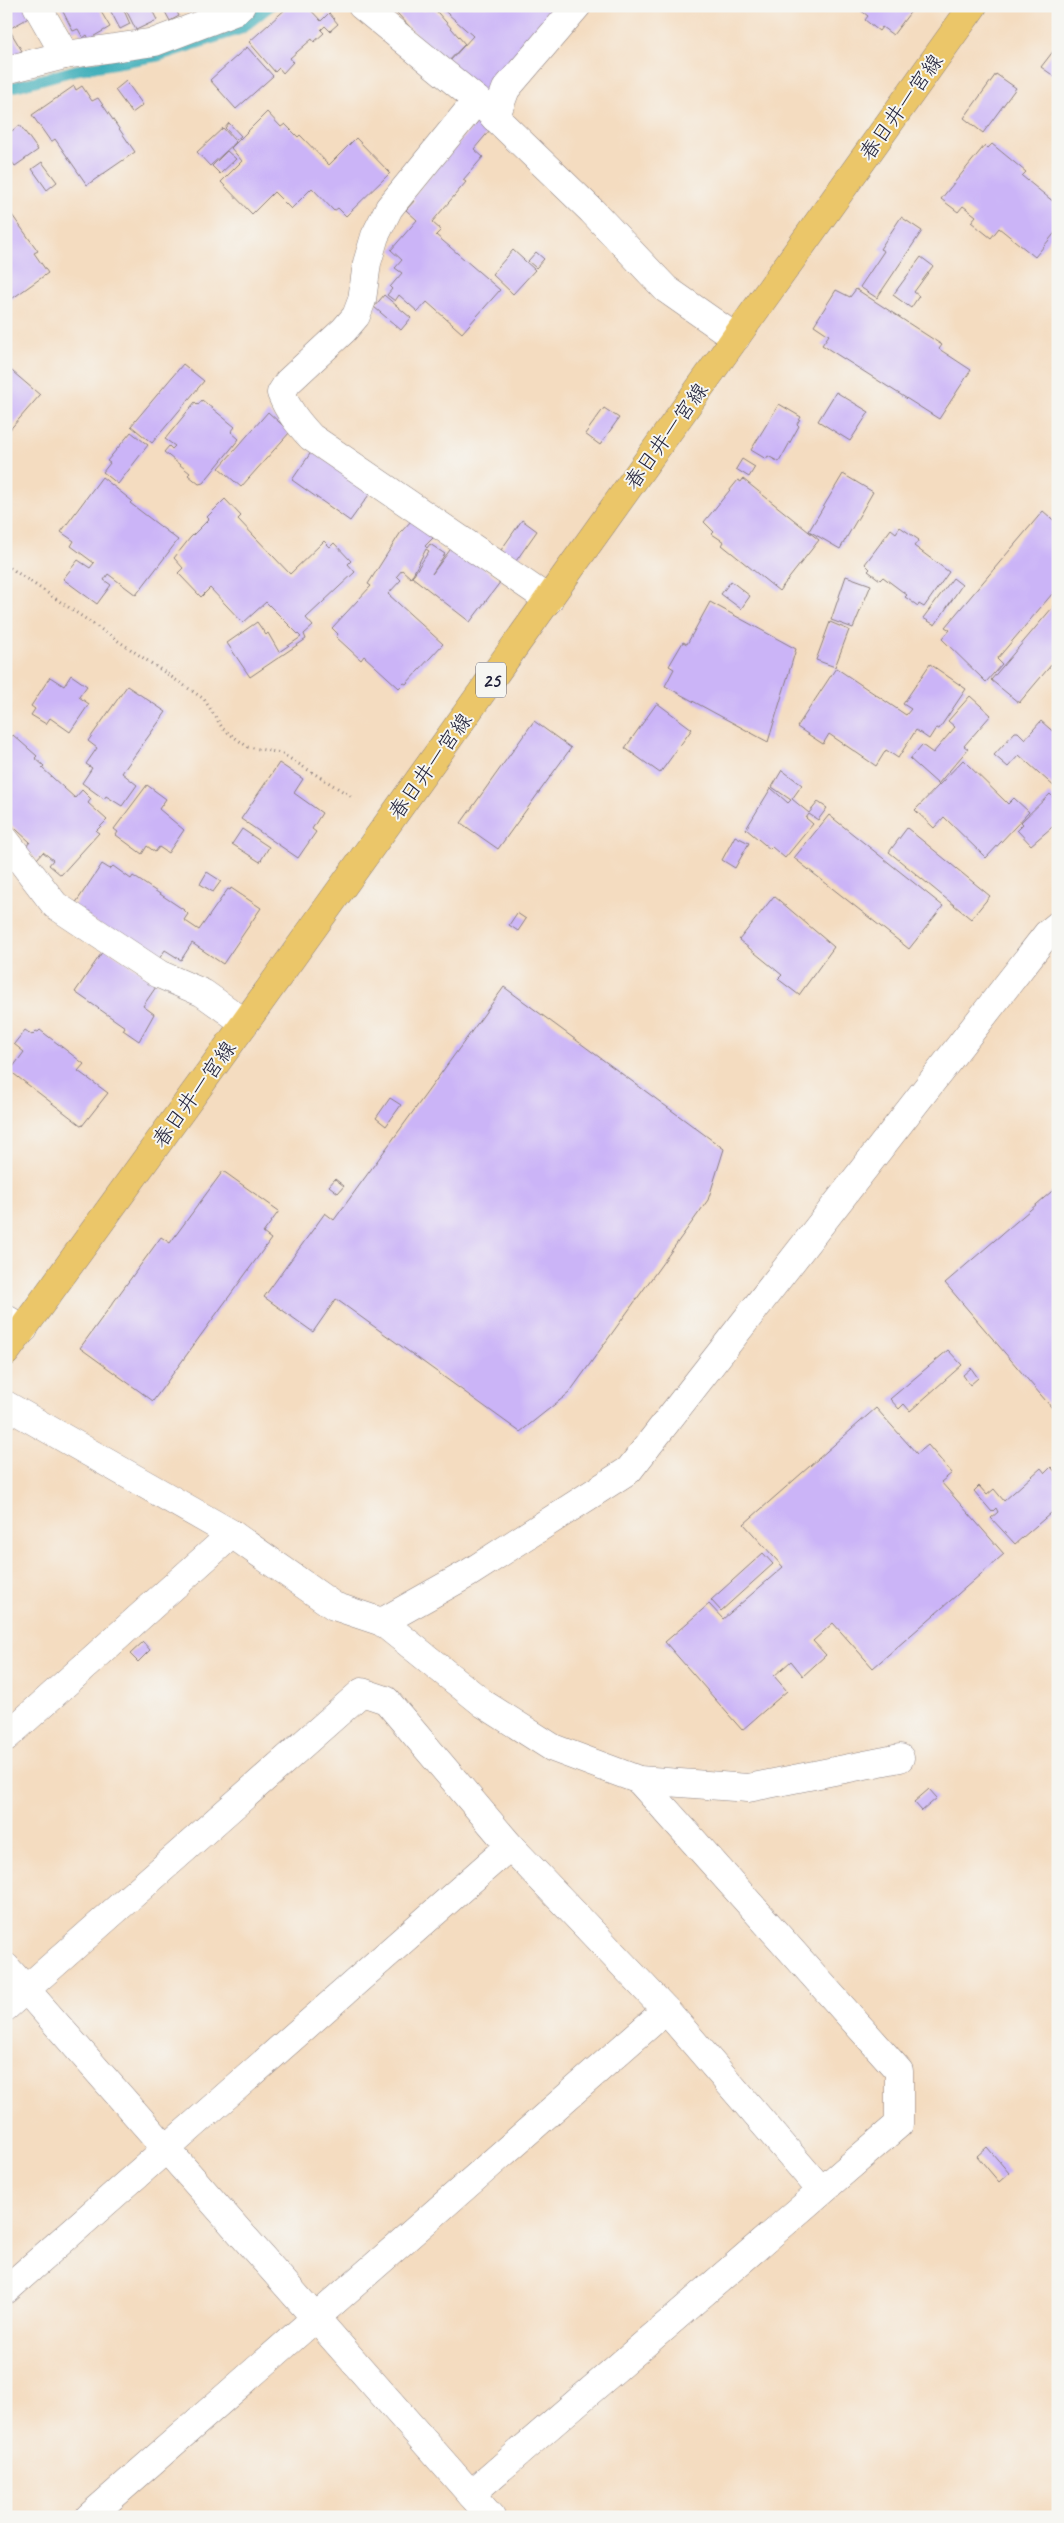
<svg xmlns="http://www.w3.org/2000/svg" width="1064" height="2523" font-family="Caveat,'Klee One',sans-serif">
<rect width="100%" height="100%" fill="#f6f6f2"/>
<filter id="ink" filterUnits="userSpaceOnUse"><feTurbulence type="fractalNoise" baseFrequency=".02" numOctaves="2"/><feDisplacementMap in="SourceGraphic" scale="10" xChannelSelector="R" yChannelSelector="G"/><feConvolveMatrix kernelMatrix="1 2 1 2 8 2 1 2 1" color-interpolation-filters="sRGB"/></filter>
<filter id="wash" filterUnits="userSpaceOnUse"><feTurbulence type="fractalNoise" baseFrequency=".0096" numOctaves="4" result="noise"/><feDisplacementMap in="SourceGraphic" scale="20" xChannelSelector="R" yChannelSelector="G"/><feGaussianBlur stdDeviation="1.12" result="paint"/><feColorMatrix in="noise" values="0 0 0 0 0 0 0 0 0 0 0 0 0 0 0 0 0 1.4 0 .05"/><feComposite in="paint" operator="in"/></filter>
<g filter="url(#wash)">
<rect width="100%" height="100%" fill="#f4dcc0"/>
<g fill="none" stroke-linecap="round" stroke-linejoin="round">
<polyline stroke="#3eaeb9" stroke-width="11" points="6,89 76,70 158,56 241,29 270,6"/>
</g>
<g id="blocks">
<g fill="#cbb4f7">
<polygon points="6,6 27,6 32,16 9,29 22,51 6,59"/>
<polygon points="60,6 107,6 100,10 110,27 89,39 87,35 83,38 78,29 73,31"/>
<polygon points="108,6 122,6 130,24 120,29"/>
<polygon points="124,6 150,6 157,20 136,30"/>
<polygon points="162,6 174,6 179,16 170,21"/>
<polygon points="289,6 307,6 321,21 329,13 338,24 330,31 325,26 321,30 324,33 314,42 312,39 290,58 293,62 283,73 279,68 275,72 249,42"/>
<polygon points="381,6 402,6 389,16"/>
<polygon points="405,6 419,6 424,11 432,6 465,44 445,65 397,13"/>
<polygon points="439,6 568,6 487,96 449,62 473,36"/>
<polygon points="855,6 915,6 893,35 882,27 879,31 865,20 868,16"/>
<polygon points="1058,45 1058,79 1041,67"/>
<polygon points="247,47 273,76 236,109 210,80"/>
<polygon points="996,74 1016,88 983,133 964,118"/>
<polygon points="126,81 143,105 132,113 115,90"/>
<polygon points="74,86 76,90 82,86 92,101 98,98 135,152 87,185 55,139 51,142 32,115"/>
<polygon points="267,112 281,127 285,124 298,137 300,135 329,165 356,138 390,173 346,216 338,208 334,211 312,188 291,209 274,192 252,214 221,182 242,161 231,148"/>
<polygon points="479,120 490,130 474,149 483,157 463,180 466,182 432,222 441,230 436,235 500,290 462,333 427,302 418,312 399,295 395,301 387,295 392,289 390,287 402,273 395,268 402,260 391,250 417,220 406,210 415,200 412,198"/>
<polygon points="229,123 241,136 236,140 225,128"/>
<polygon points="20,125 38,150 15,166 6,154 6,135"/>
<polygon points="223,128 236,142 210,166 197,152"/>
<polygon points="992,144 1026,172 1022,176 1055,203 1058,200 1058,229 1035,257 999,228 991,238 971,222 976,216 963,206 958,212 941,199 985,145 988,148"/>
<polygon points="227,151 236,159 220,174 212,166"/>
<polygon points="42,162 57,182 47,190 32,169"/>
<polygon points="12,215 38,251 34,253 48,273 6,303 6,219"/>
<polygon points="901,217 922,231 877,298 860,287 884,251 880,249"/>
<polygon points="513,250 535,270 513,294 492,274"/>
<polygon points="536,252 544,259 536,268 528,261"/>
<polygon points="921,257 933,266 914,292 919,296 911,308 893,295"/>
<polygon points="856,289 942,345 939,349 971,370 939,419 822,345 829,335 814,325 836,290 850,297"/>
<polygon points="384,295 411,318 401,330 374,307"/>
<polygon points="183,364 204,381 152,443 131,426"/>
<polygon points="6,366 40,395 6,434"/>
<polygon points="836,392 869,412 850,441 818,421"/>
<polygon points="202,400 235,427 231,432 239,439 203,483 199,484 188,475 190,473 164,452 169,446 172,449 175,446 165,439 195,402 198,405"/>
<polygon points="779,404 801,417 797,424 799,426 779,462 768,456 766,459 751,450"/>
<polygon points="604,408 619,418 600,445 585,434"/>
<polygon points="268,412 290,432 241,487 219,468"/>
<polygon points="131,432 148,445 118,484 103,472 110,463 107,461"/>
<polygon points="312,451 371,492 350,521 292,480"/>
<polygon points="742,459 755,467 749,477 736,469"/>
<polygon points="843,474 873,492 840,549 809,531"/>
<polygon points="102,477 132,501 130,503 178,540 136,595 108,574 104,580 111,585 97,604 63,579 78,560 90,568 94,563 71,546 74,541 61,532"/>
<polygon points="743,479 819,540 779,591 722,545 724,542 712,534 714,532 704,522 738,480 741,482"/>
<polygon points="225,499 241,516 238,519 290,574 324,541 330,547 334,543 351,561 348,564 355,572 306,618 313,626 304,634 306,639 250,677 227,643 257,622 266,635 268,633 279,652 301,637 266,602 243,623 210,588 201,597 178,573 183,568 174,558 190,538 209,519 207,517"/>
<polygon points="1043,511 1058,524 1058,587 997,659 1002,664 986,682 942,639 950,630 945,627"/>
<polygon points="412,520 433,538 425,546 427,548 430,544 445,554 432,574 453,546 501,581 470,622 412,577 429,551 426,549 411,578 402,570 397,576 401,580 388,594 443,644 406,684 404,683 399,688 364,656 361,660 336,637 338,634 332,628 371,586 368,584 401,532"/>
<polygon points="522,520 537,531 516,561 501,550"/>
<polygon points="900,527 919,540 914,546 949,572 924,607 919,604 918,606 905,597 907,595 883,577 880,580 868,571 870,569 865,564 891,529 896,533"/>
<polygon points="846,576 871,585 853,628 831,620"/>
<polygon points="953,578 962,585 935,625 923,618"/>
<polygon points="731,581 750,596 741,609 721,594"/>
<polygon points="1058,601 1058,657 1019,703 991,680"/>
<polygon points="710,602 796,649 768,742 665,686 674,669 669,666 683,642 687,644"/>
<polygon points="830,622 849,630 835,667 816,660"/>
<polygon points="930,664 966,689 939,729 936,728 929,739 916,730 898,758 886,750 876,766 829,734 823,744 797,727 836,668 906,715 911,709 903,704"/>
<polygon points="71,675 87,686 79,697 89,704 70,732 50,718 46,724 31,715 35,709 31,706 50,677 64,686"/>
<polygon points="127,686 166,712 122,773 137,785 122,806 106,796 104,799 82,783 92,768 86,764 97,748 88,741"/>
<polygon points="970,696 991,715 964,746 968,749 938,784 910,759 922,745 933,753 955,727 948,721"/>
<polygon points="657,703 692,729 660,773 625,748"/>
<polygon points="534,721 571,748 498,849 461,823"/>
<polygon points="1041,721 1058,736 1058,790 1019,755 1008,767 994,755 1015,732 1018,732 1025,739"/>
<polygon points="13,735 37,756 35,758 44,766 42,768 75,798 82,790 91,799 88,803 107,820 96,831 99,833 61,875 49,865 53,860 43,852 37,859 25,848 30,842 6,820 6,743"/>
<polygon points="963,760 1008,804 1014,798 1029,812 986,858 944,817 934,828 915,810"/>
<polygon points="279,763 303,779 294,793 322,813 312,829 316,832 298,858 241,819"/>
<polygon points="782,770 802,785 792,799 809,813 818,802 827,808 818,820 809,814 806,818 813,824 785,858 772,847 770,849 746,829 771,788 788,803 791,800 772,787"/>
<polygon points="147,785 166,799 159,809 184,830 168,853 159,847 155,852 147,846 142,854 116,835 118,832 114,829"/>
<polygon points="1050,794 1058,802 1058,822 1031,845 1017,830 1023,824 1021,822"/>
<polygon points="829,815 943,906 909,949 794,858"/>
<polygon points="907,828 990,896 971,919 889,852"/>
<polygon points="242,829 269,847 260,862 232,844"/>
<polygon points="735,836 749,843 735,868 722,860"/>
<polygon points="102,864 110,869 113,866 131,879 133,876 184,910 188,914 184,920 199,930 228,889 230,890 231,888 261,908 223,964 192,943 181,960 165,950 157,962 73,907"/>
<polygon points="207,872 221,881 213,892 200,884"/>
<polygon points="774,896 834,947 799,995 778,979 782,975 739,940"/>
<polygon points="517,913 526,919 518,931 509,925"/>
<polygon points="105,948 158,984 143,1006 154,1014 139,1041 123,1030 125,1027 75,992"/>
<polygon points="504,987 724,1149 708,1200 569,1393 520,1432 336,1299 313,1332 264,1297 325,1213 334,1220"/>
<polygon points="25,1030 32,1035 36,1031 38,1032 40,1030 84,1064 78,1071 108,1093 82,1126 10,1071 24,1052 14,1044"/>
<polygon points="390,1098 401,1105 386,1126 376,1118"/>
<polygon points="223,1171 279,1211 263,1233 271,1239 153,1401 80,1348 161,1237 170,1243"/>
<polygon points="335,1179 344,1186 338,1193 329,1186"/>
<polygon points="1058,1186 1058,1415 945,1283"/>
<polygon points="948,1350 962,1365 910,1411 904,1404 899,1409 890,1399"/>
<polygon points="971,1368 978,1378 970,1385 963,1375"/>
<polygon points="876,1408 917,1454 928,1445 952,1473 941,1482 1004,1554 873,1668 833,1623 813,1641 826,1655 803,1676 791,1661 774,1676 787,1691 742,1730 665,1642 709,1604 723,1619 783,1567 744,1524"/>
<polygon points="1051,1467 1058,1475 1058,1507 1015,1544 991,1518 998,1512 996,1508 992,1512 974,1491 979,1486 987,1495 994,1489 1004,1501 1041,1468 1045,1473"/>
<polygon points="763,1553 773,1564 721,1611 711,1600"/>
<polygon points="143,1642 150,1650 138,1662 130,1654"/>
<polygon points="929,1789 937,1798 922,1811 914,1802"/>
<polygon points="987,2147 1009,2173 999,2182 977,2156"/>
</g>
</g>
</g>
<g filter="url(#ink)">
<use href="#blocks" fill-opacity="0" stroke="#8b7f7e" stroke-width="1"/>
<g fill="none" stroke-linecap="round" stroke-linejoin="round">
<defs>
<g id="minor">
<polyline points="37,6 65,55"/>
<polyline points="362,6 477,100 592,211 666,289 736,338"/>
<polyline points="6,70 65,55 155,42 234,12 241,6"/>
<path d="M477,100L389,208L375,236L367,263L362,300L356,316L344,330L288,382L281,393C288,411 298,423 311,437L549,600"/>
<polyline points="495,118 506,89 577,6"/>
<polyline points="6,841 55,905 159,974 203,993 245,1023"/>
<polyline points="6,1319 24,1329"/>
<polyline points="6,1405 232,1534 334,1606 382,1622 469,1573 629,1470 1047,934 1058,925"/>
<polyline points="382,1622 484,1704 553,1748 639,1780 748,1788 900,1758"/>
<polyline points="6,1737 232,1534"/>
<polyline points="6,1967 491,2517"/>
<polyline points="6,2007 362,1692 386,1700 510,1846 666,2010 821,2190"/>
<polyline points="6,2290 510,1846"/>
<polyline points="471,2494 899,2124 899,2071 639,1780"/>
<polyline points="89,2517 666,2010"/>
</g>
<polyline id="major" points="6,1352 245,1023 973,6"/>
</defs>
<use href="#minor" stroke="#8b7f7e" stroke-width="29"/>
<use href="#major" stroke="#8b7f7e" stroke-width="29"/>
<polyline stroke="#8b7f7e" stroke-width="3" stroke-dasharray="1 4" stroke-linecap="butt" points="6,565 204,699 223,729 248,747 281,753 352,797"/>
<use href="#minor" stroke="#fff" stroke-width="28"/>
<use href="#major" stroke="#ebc669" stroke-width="28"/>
</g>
</g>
<g text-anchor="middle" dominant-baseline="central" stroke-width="4" stroke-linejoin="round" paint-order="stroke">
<rect fill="#f6f6f2" stroke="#626272" stroke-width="1" x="476" y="662.5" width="30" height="35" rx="4"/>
<g font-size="20" font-weight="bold" fill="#22223b">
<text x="491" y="680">25</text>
</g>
<g font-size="21" fill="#22223b" stroke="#f6f6f2">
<text transform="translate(901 107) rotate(-54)">春日井一宮線</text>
<text transform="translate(666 436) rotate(-54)">春日井一宮線</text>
<text transform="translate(430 766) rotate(-54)">春日井一宮線</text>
<text transform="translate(194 1094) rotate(-54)">春日井一宮線</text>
</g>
</g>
<rect width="1064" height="2523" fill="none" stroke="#f6f6f2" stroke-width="25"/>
</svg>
